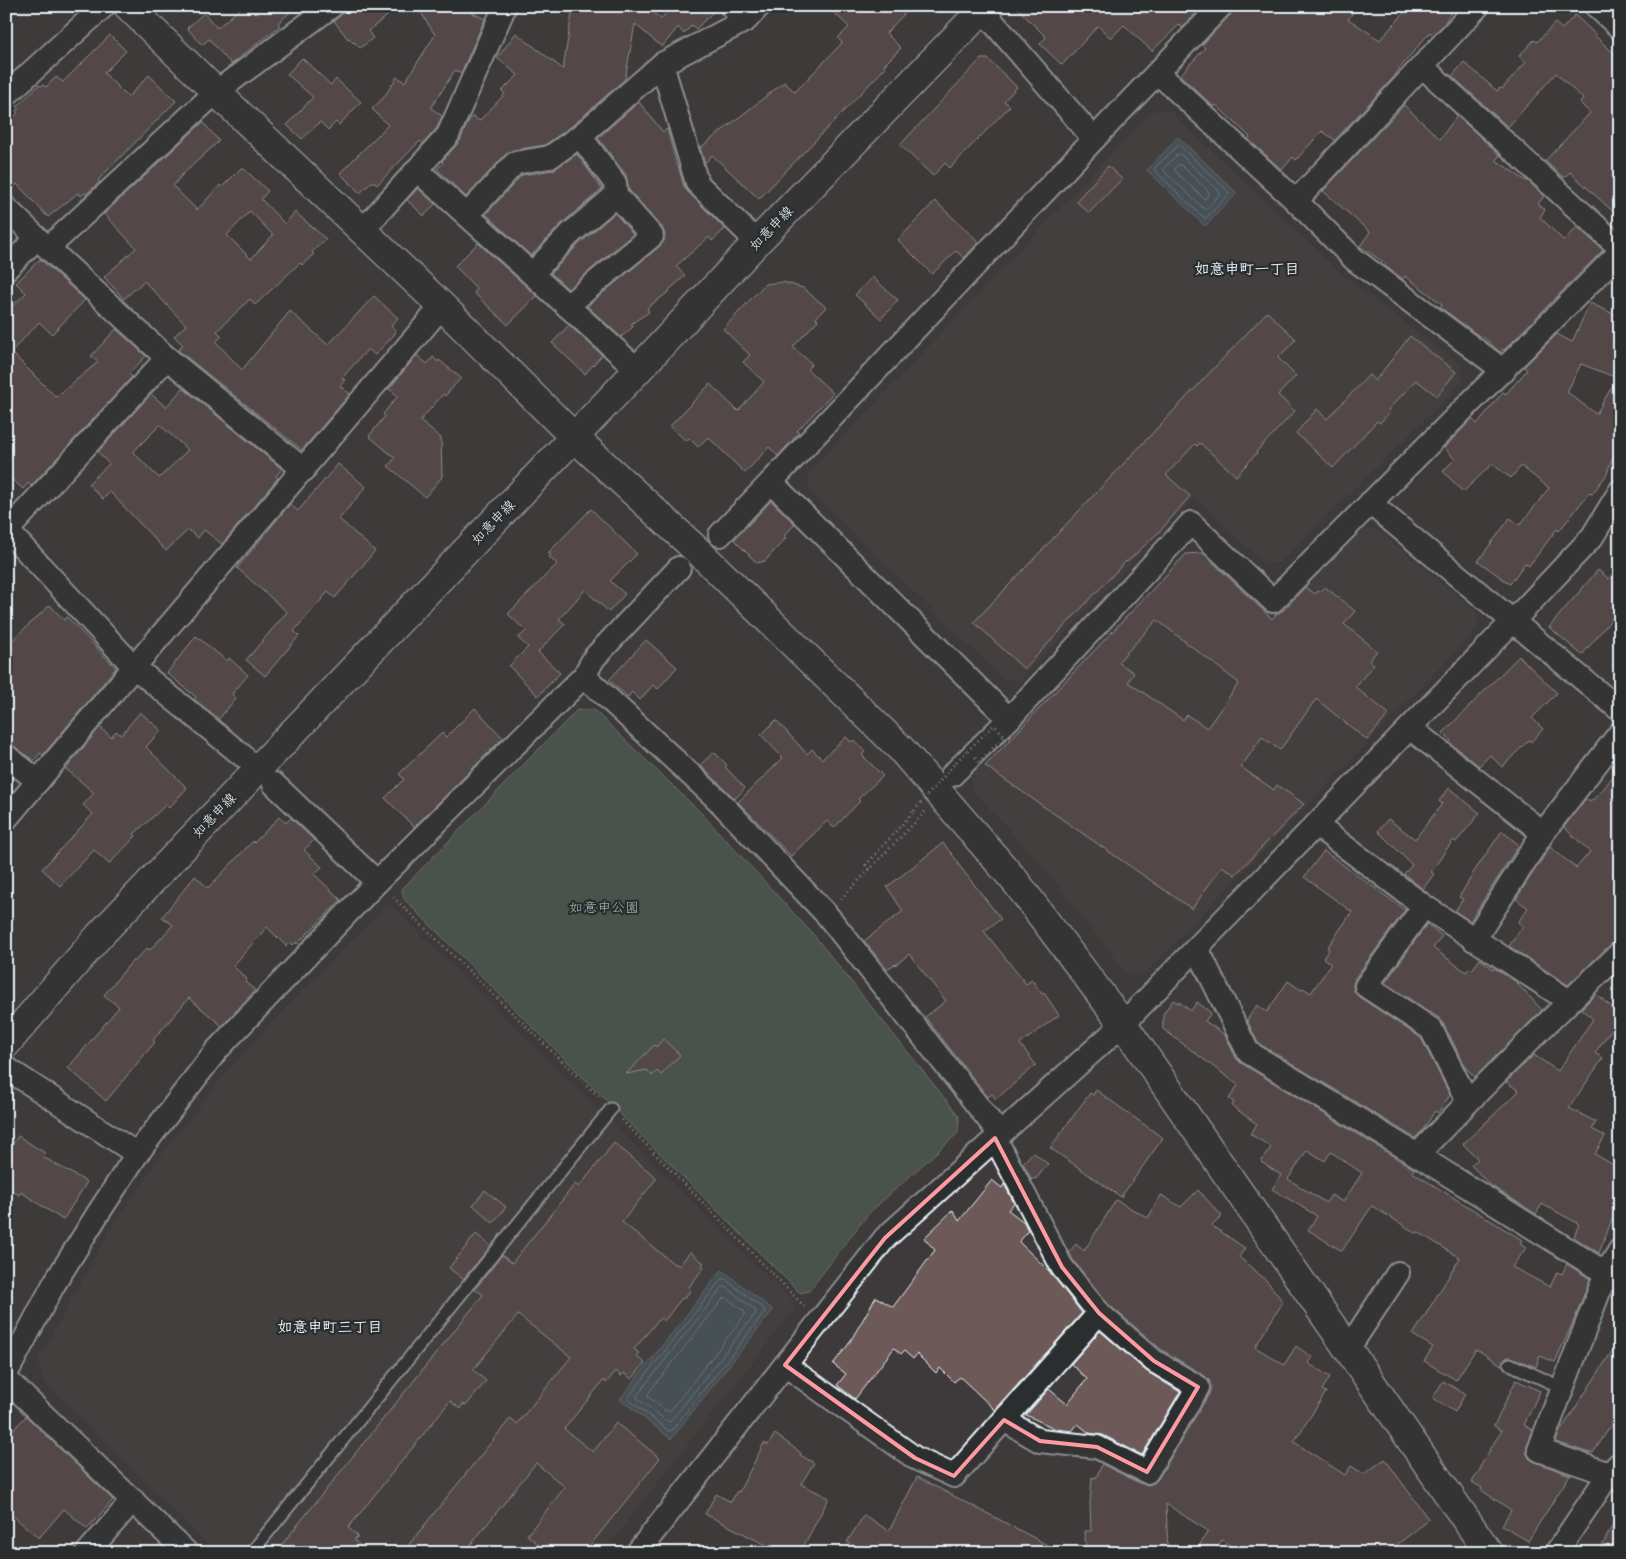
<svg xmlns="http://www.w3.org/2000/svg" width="1626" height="1559" font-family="'Shantell Sans','Klee One',sans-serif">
<rect width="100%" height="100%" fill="#3e3a3b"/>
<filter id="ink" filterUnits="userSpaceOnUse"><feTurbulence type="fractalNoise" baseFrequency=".02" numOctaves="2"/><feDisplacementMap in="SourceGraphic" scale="10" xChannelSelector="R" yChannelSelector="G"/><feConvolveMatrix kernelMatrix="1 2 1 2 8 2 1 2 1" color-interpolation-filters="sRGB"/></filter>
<g filter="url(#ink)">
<g fill="#4c4444">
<polygon points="1169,110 1344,276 1461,365 1463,382 1279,563 1264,564 1195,497 1021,680 1004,680 809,490 809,473 1152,111"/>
<polygon points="1363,528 1378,530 1477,612 1478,628 1144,975 1126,973 1043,867 971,789 971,776 1185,553 1203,552 1271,614"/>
<polygon points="385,907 394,908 793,1301 794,1310 602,1553 217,1553 43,1381 38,1361 108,1233 169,1144 230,1068 290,1003"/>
</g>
<polygon fill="#58715e" stroke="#a0b1ab" points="577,710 594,710 701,813 812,933 959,1116 958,1133 869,1213 809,1291 800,1293 404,899 402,889"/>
<g fill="#516a76" stroke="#8da0aa">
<polygon points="1178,137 1237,193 1205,226 1147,170"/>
<polygon points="722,1270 773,1310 671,1439 620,1399"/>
</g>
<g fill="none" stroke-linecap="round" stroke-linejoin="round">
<g stroke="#acbbc4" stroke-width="1">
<polygon points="1179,145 1229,192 1228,195 1206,218 1203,217 1155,171 1155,168"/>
<polygon points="1180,154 1220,192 1219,195 1206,209 1203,208 1164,171 1164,168 1177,155"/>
<polygon points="1178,165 1181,165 1209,192 1209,194 1206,198 1203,198 1175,171 1175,169"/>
<polygon points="722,1279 725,1279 764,1309 765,1312 672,1430 669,1431 629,1400 629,1397"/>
<polygon points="723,1287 726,1287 755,1310 756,1313 671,1421 668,1422 638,1399 637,1396"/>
<polygon points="724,1298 727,1298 745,1312 745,1315 670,1411 666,1411 648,1397 648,1394"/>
</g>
</g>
<g fill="#6d5a58" stroke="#e8f1f8" fill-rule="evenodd">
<polygon points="243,6 297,6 278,23 280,26 231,64 209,39 202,45 187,28 204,13 217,28"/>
<polygon points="345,6 400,6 368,31 373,38 360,48 354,42 353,43 349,38 348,39 334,21 344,12"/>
<polygon points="417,6 458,6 485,19 461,73 455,70 431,108 442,116 437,128 423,144 420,141 377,185 373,181 360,193 340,173 388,125 372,109 384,97 397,77 405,82 435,35"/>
<polygon points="584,6 645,6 661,19 672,6 718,7 696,29 692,25 684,34 678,27 662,47 635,24 625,79 572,126 545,145 513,150 506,154 466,197 437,169 443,163 442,161 460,141 468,122 473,116 479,121 505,94 502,91 518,75 497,58 516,33 563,69 573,7 584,9"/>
<polygon points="827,6 912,6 886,33 901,48 884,65 886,67 759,199 712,155 705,163 700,148 784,82 795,92 842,43 838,38 849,27"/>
<polygon points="1015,6 1203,6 1182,28 1179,25 1152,51 1124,25 1111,38 1098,26 1062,65 1040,44 1046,37"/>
<polygon points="1234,6 1358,6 1348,19 1380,40 1410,6 1455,6 1444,24 1433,35 1430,32 1399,69 1399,70 1393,78 1335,140 1322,131 1296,160 1293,157 1282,170 1248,139 1250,137 1216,105 1214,107 1180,75 1205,48 1202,45 1230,15"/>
<polygon points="1575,15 1596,35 1595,36 1620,59 1620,218 1570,172 1564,178 1545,161 1590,113 1580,103 1583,99 1556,73 1508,127 1452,76 1464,62 1497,91 1500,88 1502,89 1526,62 1519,56 1534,40 1537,42 1555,23 1562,29"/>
<polygon points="110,35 126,51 104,73 128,97 149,75 176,101 98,180 100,182 86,194 85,193 81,196 78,193 48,217 17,184 6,194 6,124 18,113 16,111 19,108 17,106 39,85 41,86 43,85 46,87 56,77 63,82"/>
<polygon points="302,58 331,85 336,79 361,102 339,125 336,122 328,130 320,122 302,139 287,125 313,97 287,74"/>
<polygon points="981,59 988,59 1017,87 1004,101 1010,106 950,168 945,163 933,176 900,145"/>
<polygon points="639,102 663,132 667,129 677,166 678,165 684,187 688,192 725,229 712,241 709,237 676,266 685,276 669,290 670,291 647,308 649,312 631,324 634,326 621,337 587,306 660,246 664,241 665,234 662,227 629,190 626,175 598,138"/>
<polygon points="1404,105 1440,139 1457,116 1500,155 1496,160 1526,181 1527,180 1544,196 1538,204 1545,210 1540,217 1564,241 1577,227 1603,250 1504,350 1503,349 1500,352 1483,337 1482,338 1440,307 1442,304 1405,276 1403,279 1385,266 1386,264 1360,246 1370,232 1323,191"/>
<path d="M203,122L219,141L182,175L173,186L197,210L220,185L222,187L242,167L268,191L261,199L285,224L295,212L326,239L312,252L314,254L302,265L300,263L255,305L250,299L217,331L222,336L216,342L242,370L290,311L328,345L374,296L398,318L391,326L396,331L394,335L375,355L368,349L342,378L345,380L340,386L350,394L302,450L178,350L183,345L174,336L186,325L144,281L124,299L104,277L136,248L104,214ZM250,211L273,235L251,259L227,235Z"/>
<polygon points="577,154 602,189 561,224 531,256 486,214 522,175 553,170"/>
<polygon points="1108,166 1122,179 1089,213 1076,201"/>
<polygon points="418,188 435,204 424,216 407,200"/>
<polygon points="935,201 979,242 964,258 956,251 932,274 898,240"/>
<polygon points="615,213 633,234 568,289 551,273 579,244"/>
<polygon points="478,243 537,296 508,325 474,293 477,289 455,266"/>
<polygon points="40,259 85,300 52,334 39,322 11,352 56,397 98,362 91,356 116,329 146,356 129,374 132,377 31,486 28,483 23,489 6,474 6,312 26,293 16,283"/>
<polygon points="872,277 898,300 881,319 855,295"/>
<polygon points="783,282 803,288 826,307 816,318 818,320 793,347 812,364 807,369 833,393 797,431 799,433 778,456 769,447 745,473 708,437 698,447 689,438 686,441 670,426 710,384 738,411 764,382 743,362 750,355 723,329 765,284"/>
<path d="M1590,303L1620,317V441L1609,467L1607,474L1592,494L1590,492L1559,531L1557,529L1529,566L1525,563L1510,584L1478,561L1510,518L1520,525L1549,488L1521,466L1511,478L1492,464L1463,492L1443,471L1455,459L1444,448L1472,419L1477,424L1503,392L1506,394L1527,370L1524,367L1557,334L1572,342ZM1581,364L1617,378L1596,414L1567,392Z"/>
<polygon points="1267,312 1296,339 1278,358 1296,376 1278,395 1295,411 1256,452 1257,453 1236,476 1200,443 1197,446 1195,444 1166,475 1190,496 1161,530 1127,562 1126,561 1024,669 974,622"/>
<polygon points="569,325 602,355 585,374 552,343"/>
<polygon points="1410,336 1456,372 1437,396 1416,380 1388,410 1390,412 1380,423 1377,421 1333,468 1296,433 1317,409 1327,419 1369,375 1375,381"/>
<polygon points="417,355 427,364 433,357 438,362 439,360 461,378 445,396 443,394 420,421 441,438 442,477 425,497 388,466 395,458 369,436 385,416 383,414 398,396 389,389"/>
<path d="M183,388L282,469L276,476L278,478L222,544L204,530L198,538L188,530L166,551L110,492L103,499L88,484L109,464L98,452L151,394L166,407ZM160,425L188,450L159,478L133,452Z"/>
<polygon points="338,464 366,487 339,519 375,551 335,598 328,592 294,631 299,636 265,676 246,660 287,612 237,568 290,504 298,511"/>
<polygon points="771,501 795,524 784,536 786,538 765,561 757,563 734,540"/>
<polygon points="591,509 637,554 610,581 625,594 609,612 585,590 559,619 565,624 538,652 560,673 538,696 509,666 528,647 518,638 526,631 508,614 557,564 549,557 551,555 548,553"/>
<path d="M1203,553L1272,619L1276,614L1284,610L1305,587L1315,594L1318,591L1320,592L1325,587L1355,611L1344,624L1377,651L1369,661L1374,664L1355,687L1389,714L1367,740L1316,699L1280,750L1262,737L1241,767L1274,790L1277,785L1304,804L1235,875L1222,866L1192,909L985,766L1186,554ZM1157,620L1239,683L1207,728L1187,715L1183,720L1128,682L1134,673L1118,662Z"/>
<polygon points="1620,562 1620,609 1582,655 1549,627 1598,570 1609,579"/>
<polygon points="50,605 64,620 67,617 116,668 43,755 40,753 34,761 14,746 6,743 6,646"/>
<polygon points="196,636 227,661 229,658 248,675 232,694 236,698 219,719 194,699 196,697 167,673"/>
<polygon points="646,640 677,667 658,689 653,685 640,700 632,692 628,697 609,680"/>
<polygon points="1519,656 1557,693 1532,718 1543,729 1531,742 1529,740 1502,767 1490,755 1479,766 1449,742 1451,741 1443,733"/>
<polygon points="475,708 503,738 414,827 385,798 404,779 399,774 442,733 446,737"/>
<polygon points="140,712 161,730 146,747 187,788 169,808 166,805 134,834 136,836 109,864 94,850 60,886 42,869 93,814 83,805 94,793 66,769 100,727 111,737 116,731 121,735"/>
<polygon points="776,720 807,754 812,749 822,759 846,737 851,742 854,740 865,752 862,755 883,776 858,799 860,801 834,828 827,821 791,856 738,802 783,758 761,735"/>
<polygon points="714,752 727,765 725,767 745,788 735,799 700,765"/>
<polygon points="1620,767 1620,936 1568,985 1509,946 1523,926 1518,922 1528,908 1516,899 1550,847 1576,868 1590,852 1564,827 1586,799 1590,802 1601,792"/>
<polygon points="1449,788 1480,813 1456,842 1453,840 1431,872 1434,874 1423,889 1404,874 1412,865 1378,831 1388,819 1415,839 1442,804 1439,801"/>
<polygon points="279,817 286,823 291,818 314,840 304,850 322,867 314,874 341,900 297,944 296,942 293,945 290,942 286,946 267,927 233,966 247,979 245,982 255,990 223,1025 222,1026 189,998 153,1040 155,1042 106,1101 68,1068 119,1007 104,995 133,960 134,962 147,948 150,950 173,925 162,917 195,876 208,888 253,841 254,843"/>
<polygon points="1502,831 1519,845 1470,921 1455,911 1463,899 1459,897 1472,876 1471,876"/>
<polygon points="943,843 959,863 958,864 1001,919 984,931 1026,984 1032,980 1042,994 1044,993 1059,1015 1020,1044 1036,1065 996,1099 992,1094 988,1097 925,1017 946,1001 909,954 896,965 895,964 887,969 864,941 903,911 887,887"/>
<polygon points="1324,851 1405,910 1355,978 1353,985 1354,992 1359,997 1421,1038 1450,1095 1438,1113 1435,1111 1422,1131 1415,1138 1258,1043 1247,1020 1257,1005 1267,1012 1288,981 1301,990 1303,988 1311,993 1331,964 1323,958 1329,950 1327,948 1352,912 1304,877"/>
<polygon points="1427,924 1442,936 1433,948 1466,972 1469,968 1472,970 1480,959 1493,969 1494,968 1515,981 1542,1010 1475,1077 1466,1068 1443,1023 1439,1018 1385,983"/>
<polygon points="1596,994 1620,1014 1620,1017 1595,1053 1603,1058 1569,1108 1596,1122 1592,1129 1605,1136 1595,1154 1620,1169 1620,1211 1616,1209 1599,1253 1574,1237 1579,1224 1542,1204 1536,1214 1490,1185 1471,1165 1478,1159 1463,1144 1519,1091 1506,1082 1534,1055 1558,1071 1593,1019 1581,1009"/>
<path d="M1173,1000L1178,1003L1179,1002L1191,1011L1197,1002L1211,1013L1205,1021L1225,1035L1236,1058L1241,1063L1414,1169L1412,1172L1522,1240L1520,1244L1526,1248L1512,1267L1550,1287L1557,1272L1562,1274L1567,1264L1590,1279L1575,1318L1555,1362L1540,1356L1536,1367L1510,1357L1503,1360V1366L1476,1349L1456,1380L1424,1361L1433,1347L1413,1335L1460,1258L1418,1232L1416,1233L1372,1206L1342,1251L1308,1230L1317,1216L1272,1189L1281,1175L1261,1162L1271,1147L1250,1134L1257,1124L1232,1106L1234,1102L1229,1099L1238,1085L1163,1029V1014ZM1307,1150L1325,1161L1331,1152L1362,1173L1343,1202L1331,1195L1326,1203L1288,1179Z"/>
<polygon points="663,1039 680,1055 661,1075 657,1071 652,1076 647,1070 626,1074 654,1045 656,1047"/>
<polygon points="1096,1090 1163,1138 1121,1197 1050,1148 1090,1093 1093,1095"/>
<polygon points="18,1136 45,1153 43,1157 87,1182 63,1220 21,1192 19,1195 6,1187 6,1154"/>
<polygon points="614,1143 657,1178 622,1222 674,1264 675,1263 679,1266 690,1252 704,1263 702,1265 704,1267 689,1287 690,1291 684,1298 681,1299 664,1321 660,1318 634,1349 639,1353 636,1356 645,1363 632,1379 624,1373 621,1376 616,1371 606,1383 604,1380 564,1429 593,1452 616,1423 660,1458 584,1553 549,1553 527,1535 565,1487 536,1463 464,1553 402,1553 510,1419 517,1424 571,1357 518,1315 473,1370 486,1381 466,1406 463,1404 460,1409 450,1401 348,1528 358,1536 354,1540 369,1553 275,1553 483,1295 475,1289 502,1255 512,1263 575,1184 579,1187"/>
<polygon points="1033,1152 1048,1164 1036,1179 1034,1178 1032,1180 1023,1163"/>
<polygon points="992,1180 1002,1188 1004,1184 1014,1203 1008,1210 1024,1222 1028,1231 1019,1242 1049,1271 1082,1313 995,1410 960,1377 954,1382 940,1368 936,1373 917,1354 913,1359 904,1351 901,1354 894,1348 855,1399 837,1385 846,1374 833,1364 848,1345 876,1297 893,1307 935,1250 924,1238 953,1210 959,1221"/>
<polygon points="485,1190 506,1207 493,1223 473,1205"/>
<polygon points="1198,1190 1222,1216 1212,1226 1245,1248 1239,1257 1267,1281 1283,1302 1255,1347 1284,1365 1296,1346 1312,1357 1308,1363 1330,1377 1322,1390 1326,1392 1294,1442 1345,1475 1351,1466 1364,1474 1385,1459 1429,1520 1386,1553 1242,1553 1222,1540 1213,1553 1195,1553 1208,1531 1166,1504 1168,1553 1086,1553 1085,1531 1091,1531 1090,1503 1092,1477 1096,1478 1102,1464 1141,1484 1148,1485 1154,1483 1158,1479 1209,1394 1211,1387 1209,1380 1205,1376 1162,1350 1108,1304 1073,1260 1069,1252 1076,1244 1084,1251 1116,1200 1148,1218 1161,1195 1181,1207"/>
<polygon points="476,1234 491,1246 463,1279 449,1268"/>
<polygon points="1100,1331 1146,1371 1180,1392 1142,1455 1103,1435 1089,1433 1078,1424 1072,1431 1056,1429 1026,1415 1049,1389 1067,1404 1087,1379 1071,1364"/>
<polygon points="1620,1339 1620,1412 1593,1453 1591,1452 1590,1453 1556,1442 1559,1433"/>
<polygon points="1516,1380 1540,1391 1524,1425 1533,1430 1527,1446 1526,1452 1529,1458 1535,1462 1570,1475 1528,1541 1502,1525 1511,1510 1481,1490 1482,1488 1472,1482 1481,1468 1480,1467 1490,1450 1489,1450 1502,1431 1494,1426"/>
<polygon points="1443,1381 1465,1394 1455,1412 1433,1398"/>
<polygon points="26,1416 113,1500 87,1529 64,1509 39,1538 6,1510 6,1438"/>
<polygon points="775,1434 801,1453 800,1455 814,1463 801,1484 829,1498 800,1553 767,1553 770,1547 705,1514 716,1494 731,1502 737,1491 739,1492 764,1443 768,1445"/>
<polygon points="917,1477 1023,1532 1062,1553 863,1553 847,1542 864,1515 889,1531"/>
<polygon points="1620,1510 1620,1553 1610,1553 1601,1548"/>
</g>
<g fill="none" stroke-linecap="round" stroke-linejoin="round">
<defs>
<g id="lane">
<polyline points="1510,1364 1554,1384 1563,1385"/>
<polyline points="251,1553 611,1109"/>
</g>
<g id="street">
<polyline points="731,6 746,20"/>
<polyline points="979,6 1094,139"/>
<polyline points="1596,6 1620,28"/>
<polyline points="662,64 697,183 757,242"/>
<polyline points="1423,67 1620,248"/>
<polyline points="1158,73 1296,201 1355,260 1504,371"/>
<polyline points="6,95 104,6"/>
<polyline points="417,170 638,370"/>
<polyline points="1296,201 1478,6"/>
<polyline points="6,208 37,238 167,358 304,470"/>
<polyline points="467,215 515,163 550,157 580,136 662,64 746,20 759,6"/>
<polyline points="362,231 448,135 505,6"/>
<polyline points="48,248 216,92 332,6"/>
<polyline points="6,269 37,238"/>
<polyline points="532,274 570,234 616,195"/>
<polyline points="567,306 652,236 616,195 615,183 580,136"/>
<polyline points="1370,503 1620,710"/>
<polyline points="6,529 134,667 243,756"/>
<polyline points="6,532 167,358"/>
<polyline points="720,535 771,482"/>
<polyline points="584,676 718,800 827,915 1000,1134"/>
<polyline points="1009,719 771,482 1094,139 1221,6"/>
<polyline points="1410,728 1543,833"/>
<polyline points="6,756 38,781"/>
<polyline points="952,775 1009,719 1191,523 1273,601 1620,252"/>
<polyline points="274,784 377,882"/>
<polyline points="6,819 134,667 442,306"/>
<polyline points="1316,825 1424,906 1569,1001"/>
<polyline points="1424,906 1366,986 1431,1029 1468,1102"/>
<polyline points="1474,940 1543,833 1620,733"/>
<polyline points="1197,948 1248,1052 1417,1155 1620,1282"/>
<polyline points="6,1068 137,1154"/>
<polyline points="995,1138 1062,1267 1099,1313 1154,1361 1198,1387 1147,1472 1097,1447 1040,1441 1004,1420"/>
<path d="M1417,1155C1483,1086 1550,1019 1620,953"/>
<polyline points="1620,1250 1606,1273 1539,1450 1609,1474 1620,1480"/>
<polyline points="1348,1349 1398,1273"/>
<polyline points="785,1365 915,1458 954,1476 1099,1313"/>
<polyline points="6,1374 54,1284 97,1215 137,1154 216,1051 377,882 584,676 594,658 679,568"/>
<polyline points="6,1379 187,1553"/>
<polyline points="87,1553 133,1500"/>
<polyline points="637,1553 885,1238 1123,1024 1513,621 1592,537 1620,491"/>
<polyline points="1556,1553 1609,1474 1619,1464"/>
</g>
<g id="secondary">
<polyline points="128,6 216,92 442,306 574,437 700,553 901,749 1016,882 1123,1024 1489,1553"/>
<polyline points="6,1044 99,936 638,370 757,242 986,6"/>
</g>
</defs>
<use href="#lane" stroke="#e8f1f8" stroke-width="15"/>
<use href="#street" stroke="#e8f1f8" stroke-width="26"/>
<use href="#secondary" stroke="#e8f1f8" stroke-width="31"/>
<g stroke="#e8f1f8" stroke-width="3" stroke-dasharray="1 4" stroke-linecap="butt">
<polyline points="870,869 866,865 914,811"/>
<polyline points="393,897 600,1098"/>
<polyline points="841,899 925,812"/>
<polyline points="622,1120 805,1307"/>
</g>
<use href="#lane" stroke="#2a2d2e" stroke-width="11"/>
<use href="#street" stroke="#2a2d2e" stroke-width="22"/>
<use href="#secondary" stroke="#2a2d2e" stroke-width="28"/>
<polyline stroke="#e8f1f8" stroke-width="3" stroke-dasharray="1 4" stroke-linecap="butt" points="914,811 957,761 994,725 1005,736 979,762 973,754"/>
</g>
</g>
<path d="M0 0H1626V1559H0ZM995,1138L1062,1267L1099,1313L1154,1361L1198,1387L1147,1472L1097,1447L1040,1441L1004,1420L954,1476L915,1458L785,1365L885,1238Z" fill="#3e3a3b" fill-opacity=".55" fill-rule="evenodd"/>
<path fill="none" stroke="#ff9aa2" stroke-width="4" stroke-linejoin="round" d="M995,1138L1062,1267L1099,1313L1154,1361L1198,1387L1147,1472L1097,1447L1040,1441L1004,1420L954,1476L915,1458L785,1365L885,1238Z"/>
<g text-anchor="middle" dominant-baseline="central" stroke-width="4.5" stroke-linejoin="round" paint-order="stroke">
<g font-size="14" fill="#e8f1f8" stroke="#2a2d2e">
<text transform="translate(771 228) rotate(-46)">如意申線</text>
<text transform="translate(493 522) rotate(-46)">如意申線</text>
<text transform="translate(214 815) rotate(-46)">如意申線</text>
</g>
<g font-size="14" fill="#a7b7b3" stroke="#2a2d2e">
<text x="604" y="907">如意申公園</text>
</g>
<g font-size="15" font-weight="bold" fill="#e8f1f8" stroke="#2a2d2e">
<text x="1247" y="269">如意申町一丁目</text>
<text x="330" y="1327">如意申町三丁目</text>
</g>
</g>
<rect width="1626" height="1559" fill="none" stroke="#2a2d2e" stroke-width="25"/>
<rect x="12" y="12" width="1601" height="1534" fill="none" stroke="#e8f1f8" stroke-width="2" filter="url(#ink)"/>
</svg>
